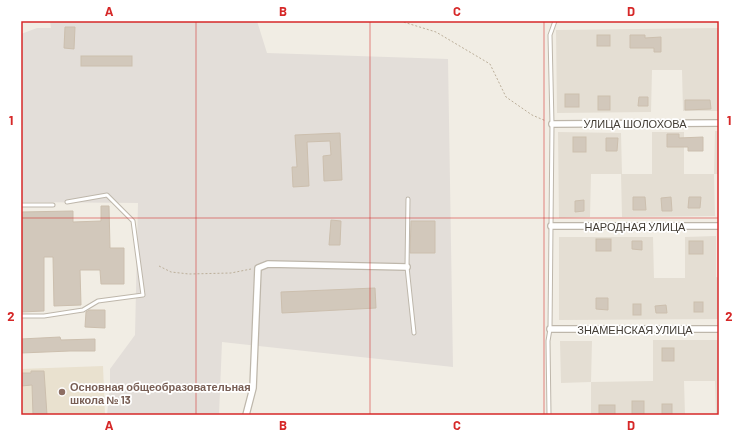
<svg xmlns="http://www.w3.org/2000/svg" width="740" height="436" font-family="Barlow,sans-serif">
<rect width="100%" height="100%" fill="#f1ede4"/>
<g fill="#e4ded3">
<polygon points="719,28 719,111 683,111 682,70 652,70 651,112 557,113 556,30"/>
<polygon points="715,131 719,131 719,174 714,174 715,216 622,217 621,174 591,174 590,217 559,218 558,132 621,133 622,174 652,174 652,132 684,132 684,174 714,174"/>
<polygon points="716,236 716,277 719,278 719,319 559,320 559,237 653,237 654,278 685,278 685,237"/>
<polygon points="653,340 719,340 719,415 716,415 715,381 684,381 685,415 591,415 591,382 561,383 560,341 592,341 591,382 653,381"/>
</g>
<polygon fill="#e3ded9" points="50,21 257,21 267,53 448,59 453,367 222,342 219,415 107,415 110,386 110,369 135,335 138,203 21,202 21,34 37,28 51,28"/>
<polygon fill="#e9e1cf" points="103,366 105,415 21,415 21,369"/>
<g fill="#d2c8bb" stroke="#ccbfae">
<polygon points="65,27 75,27 74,49 64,48"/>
<rect x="597" y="35" width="13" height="11"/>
<polygon points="630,35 645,35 645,38 661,37 661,52 654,52 654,48 630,48"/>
<rect x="81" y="56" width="51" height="10"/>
<rect x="565" y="94" width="14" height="13"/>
<rect x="598" y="96" width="12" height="14"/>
<polygon points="639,97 648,97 648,106 638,106"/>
<polygon points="685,100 710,100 711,109 685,110"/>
<polygon points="340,133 342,180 324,181 323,156 331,155 330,141 307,142 309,186 293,187 292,167 297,167 295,135"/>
<polygon points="667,134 679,134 679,138 703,137 703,151 688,151 688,147 667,147"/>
<rect x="573" y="137" width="13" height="15"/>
<polygon points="606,138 618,138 617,151 606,151"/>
<polygon points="633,197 645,197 646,210 633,210"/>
<polygon points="671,197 672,211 662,211 661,198"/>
<polygon points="689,197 701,197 700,208 688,208"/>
<polygon points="584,200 584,211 575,212 575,201"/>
<polygon points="101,206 109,206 110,248 124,248 124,284 101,284 100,270 80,270 81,305 54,306 53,257 44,257 44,311 21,312 21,212 73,211 73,222 101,221"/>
<polygon points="331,220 341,221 340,245 329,245"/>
<polygon points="411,221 435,221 435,253 410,253"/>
<rect x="596" y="239" width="15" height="12"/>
<polygon points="632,241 642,241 642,250 632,249"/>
<rect x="689" y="241" width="14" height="13"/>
<polygon points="375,288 376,308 282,313 281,292"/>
<polygon points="596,298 608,298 608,310 596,309"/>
<rect x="694" y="302" width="9" height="10"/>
<rect x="633" y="304" width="8" height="11"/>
<polygon points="666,305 667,313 656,313 655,306"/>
<polygon points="89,310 105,310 105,328 85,327 86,312"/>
<polygon points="60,337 61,340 95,339 95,351 70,351 21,353 21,339"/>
<rect x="662" y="348" width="12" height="13"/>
<polygon points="31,371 44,371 47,415 33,415 32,385 21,386 21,373 31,373"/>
<rect x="632" y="401" width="12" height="14"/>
<rect x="662" y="404" width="10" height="11"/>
<rect x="599" y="405" width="16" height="10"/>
</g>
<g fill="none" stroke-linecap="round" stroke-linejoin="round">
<defs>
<g id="service">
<polyline points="408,199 407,267 414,333"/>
<polyline points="21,205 53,205"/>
<polyline points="21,316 44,316 83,310 98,301 143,295 133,221 107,195 67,202"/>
<polyline points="549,415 548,341 550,329 552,124 550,35 555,21"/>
</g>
<g id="minor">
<polyline points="552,124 719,123"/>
<polyline points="551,226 719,226"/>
<polyline points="550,329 719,329"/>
<polyline points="246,415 253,388 258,268 268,264 407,267"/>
</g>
</defs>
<use href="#service" stroke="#beb7ab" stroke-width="5"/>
<use href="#minor" stroke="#beb7ab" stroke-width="8"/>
<g stroke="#bcaf9a" stroke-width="1" stroke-dasharray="2 2" stroke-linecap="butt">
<polyline points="400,21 436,32 490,64 506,97 532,115 546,121"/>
<polyline points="159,266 171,272 189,274 231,273 251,269"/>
</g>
<use href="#service" stroke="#fff" stroke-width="3"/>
<use href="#minor" stroke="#fff" stroke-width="5.5"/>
</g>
<path fill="none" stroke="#d62828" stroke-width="1" stroke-opacity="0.55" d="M196,21V415M370,21V415M544,21V415M21,218H719"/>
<circle fill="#8d6e63" stroke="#fff" stroke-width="1.5" cx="62" cy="392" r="4"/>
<g text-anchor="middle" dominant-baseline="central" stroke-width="3.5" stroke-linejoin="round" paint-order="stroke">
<g font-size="11" fill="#433d35" stroke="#fff">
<text x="635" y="123">УЛИЦА ШОЛОХОВА</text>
<text x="635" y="226">НАРОДНАЯ УЛИЦА</text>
<text x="635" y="329">ЗНАМЕНСКАЯ УЛИЦА</text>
</g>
<g font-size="11" font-weight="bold" fill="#785e54" stroke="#fff" text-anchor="start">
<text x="70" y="386">Основная общеобразовательная<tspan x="70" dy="13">школа № 13</tspan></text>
</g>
</g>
<rect width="740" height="436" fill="none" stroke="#ffffff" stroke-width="44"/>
<rect x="22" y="22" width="696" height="392" fill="none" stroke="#d62828" stroke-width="1.5"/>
<g font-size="13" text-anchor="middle" font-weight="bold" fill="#d62828">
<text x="109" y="16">A</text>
<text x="283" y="16">B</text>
<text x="457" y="16">C</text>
<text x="631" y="16">D</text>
<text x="11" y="125">1</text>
<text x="729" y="125">1</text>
<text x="11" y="321">2</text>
<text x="729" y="321">2</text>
<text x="109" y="430">A</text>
<text x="283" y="430">B</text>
<text x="457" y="430">C</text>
<text x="631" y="430">D</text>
</g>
</svg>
